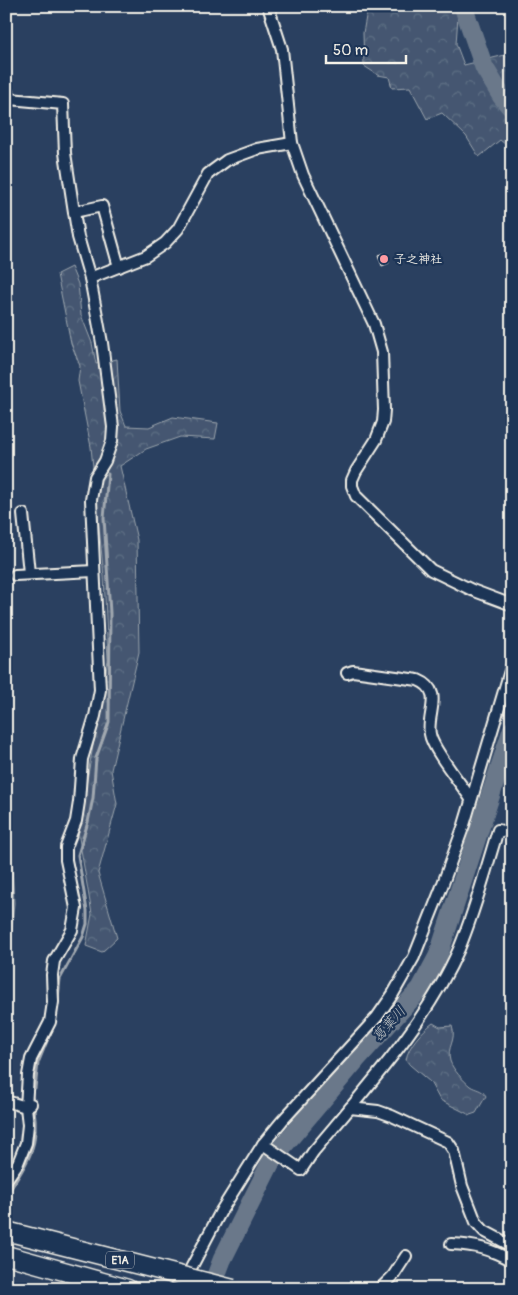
<svg xmlns="http://www.w3.org/2000/svg" width="518" height="1295" font-family="Pangolin,'Klee One',sans-serif">
<defs>
<pattern id="forest-crowns" width="20" height="18" patternUnits="userSpaceOnUse" patternTransform="scale(1.25)"><rect width="20" height="18" fill="#445771"/><path d="M2 6a3 3 0 1 1 6 0M12 15a3 3 0 1 1 6 0" fill="none" stroke="#607085"/></pattern>
<pattern id="building-back-hatch" width="6" height="6" patternUnits="userSpaceOnUse" patternTransform="scale(1.25)"><rect width="6" height="6" fill="#56677d"/><path d="M-1 5l2 2M0 0l6 6M5-1l2 2" fill="none" stroke="#6f7d8f"/></pattern>
</defs>
<rect width="100%" height="100%" fill="#2a4060"/>
<filter id="ink" filterUnits="userSpaceOnUse"><feTurbulence type="fractalNoise" baseFrequency=".02" numOctaves="2"/><feDisplacementMap in="SourceGraphic" scale="10" xChannelSelector="R" yChannelSelector="G"/><feConvolveMatrix kernelMatrix="1 2 1 2 8 2 1 2 1" color-interpolation-filters="sRGB"/></filter>
<g filter="url(#ink)">
<g fill="url(#forest-crowns)" stroke="#9ca4ac">
<polygon points="368,6 456,6 458,16 456,44 464,65 505,55 512,63 512,150 500,140 479,157 466,136 442,113 427,119 410,87 392,88 389,77 378,75 364,66 363,33"/>
<polygon points="71,267 78,284 81,315 92,343 96,364 117,359 120,411 126,426 149,427 173,417 218,423 215,439 180,437 146,449 120,466 137,540 139,652 111,770 117,804 98,873 117,938 102,952 86,946 92,914 78,832 108,660 104,577 91,447 78,381 80,366 71,343 57,274"/>
<polygon points="6,835 11,848 14,903 6,988"/>
<path d="M433,1023L440,1027L452,1026C457,1041 446,1047 450,1061C453,1070 463,1080 470,1086C476,1090 482,1089 486,1096L476,1113L470,1115L440,1100L430,1082L410,1065L406,1060C408,1046 422,1031 433,1023Z"/>
</g>
<g fill="none" stroke-linecap="round" stroke-linejoin="round">
<g stroke="#a1a8b0" stroke-width="3">
<polyline points="57,1008 60,979 83,937 87,924 87,911 78,855 88,822 93,798 96,758 109,722 110,613 104,518 108,474"/>
<polyline points="35,1088 38,1063 52,1029"/>
<path d="M6,1196C26,1164 40,1148 34,1109L30,1107"/>
</g>
<g stroke="#6a788a" stroke-width="19">
<polyline points="463,6 484,67 502,97 512,109"/>
<polyline points="211,1289 222,1260 273,1158 356,1060 421,988 438,956 512,730"/>
</g>
</g>
<polygon fill="url(#building-back-hatch)" stroke="#f4f1e8" points="386,253 389,263 382,266 378,255"/>
<g fill="none" stroke-linecap="round" stroke-linejoin="round">
<defs>
<g id="minor">
<polyline points="268,6 282,49 292,143 303,175 374,324 382,352 384,410 383,422 376,440 356,471 352,480 352,486 356,496 431,570 472,590 512,605"/>
<polyline points="6,89 10,99 63,104 65,153 74,212 78,237 90,278 102,343 113,427 112,441 105,461 95,477 91,500 100,690 95,716 82,759 79,802 76,821 66,847 66,860 76,908 72,930 54,961 52,975 53,1002 50,1022 31,1059 28,1075 26,1107 28,1125 26,1143 18,1163 6,1180"/>
<polyline points="74,212 102,206 119,267"/>
<polyline points="90,278 146,256 165,243 178,229 208,174 227,160 257,149 292,143"/>
<polyline points="23,514 29,573"/>
<polyline points="15,575 94,571"/>
<path d="M347,673L353,671L418,680C445,691 426,714 430,734C432,749 462,785 471,799"/>
<polyline points="6,1101 26,1107 31,1104"/>
<polyline points="350,1108 378,1111 392,1116 448,1142 454,1151 462,1186 476,1222 484,1231 512,1246"/>
<path d="M263,1144L301,1170L313,1152C364,1091 427,1022 459,949C475,911 486,869 498,830L512,833"/>
<path d="M451,1244C475,1245 491,1249 512,1261"/>
<polyline points="180,1289 221,1211 263,1144 282,1121 377,1017 393,994 414,957 441,889 464,825 512,664"/>
<polyline points="380,1289 393,1276 406,1256"/>
</g>
<polyline id="motorway" points="6,1255 128,1289"/>
</defs>
<use href="#minor" stroke="#f4f1e8" stroke-width="14"/>
<use href="#motorway" stroke="#f4f1e8" stroke-width="21"/>
<use href="#minor" stroke="#1d3557" stroke-width="10"/>
<use href="#motorway" stroke="#1d3557" stroke-width="18"/>
<defs>
<polyline id="motorway-bridge" points="6,1231 233,1289"/>
</defs>
<use href="#motorway-bridge" stroke="#f4f1e8" stroke-width="21" stroke-linecap="butt"/>
<use href="#motorway-bridge" stroke="#1d3557" stroke-width="18"/>
</g>
</g>
<circle fill="#ff9aa2" stroke="#1d3557" stroke-width="2" cx="384" cy="259" r="5"/>
<g text-anchor="middle" dominant-baseline="central" stroke-width="4.5" stroke-linejoin="round" paint-order="stroke">
<rect fill="#1d3557" stroke="#b4b9bc" stroke-width="1" x="106" y="1251.5" width="28" height="17" rx="4"/>
<g font-size="11" font-weight="bold" fill="#f4f1e8">
<text x="120" y="1260">E1A</text>
</g>
<g font-size="12" font-weight="bold" fill="#f4f1e8" stroke="#1d3557" text-anchor="start">
<text x="394" y="259">子之神社</text>
</g>
<g font-size="14" font-style="italic" fill="#bdc1c2" stroke="#1d3557">
<text transform="translate(389 1024) rotate(-49)">葛葉川</text>
</g>
</g>
<rect width="518" height="1295" fill="none" stroke="#1d3557" stroke-width="25"/>
<rect x="12" y="12" width="493" height="1270" fill="none" stroke="#f4f1e8" stroke-width="2" filter="url(#ink)"/>
<path d="M326 55v8h80v-8" fill="none" stroke="#f4f1e8" stroke-width="2.5"/>
<text x="333" y="55" font-size="15" fill="#f4f1e8" stroke="#1d3557" stroke-width="4" paint-order="stroke">50 m</text>
</svg>
